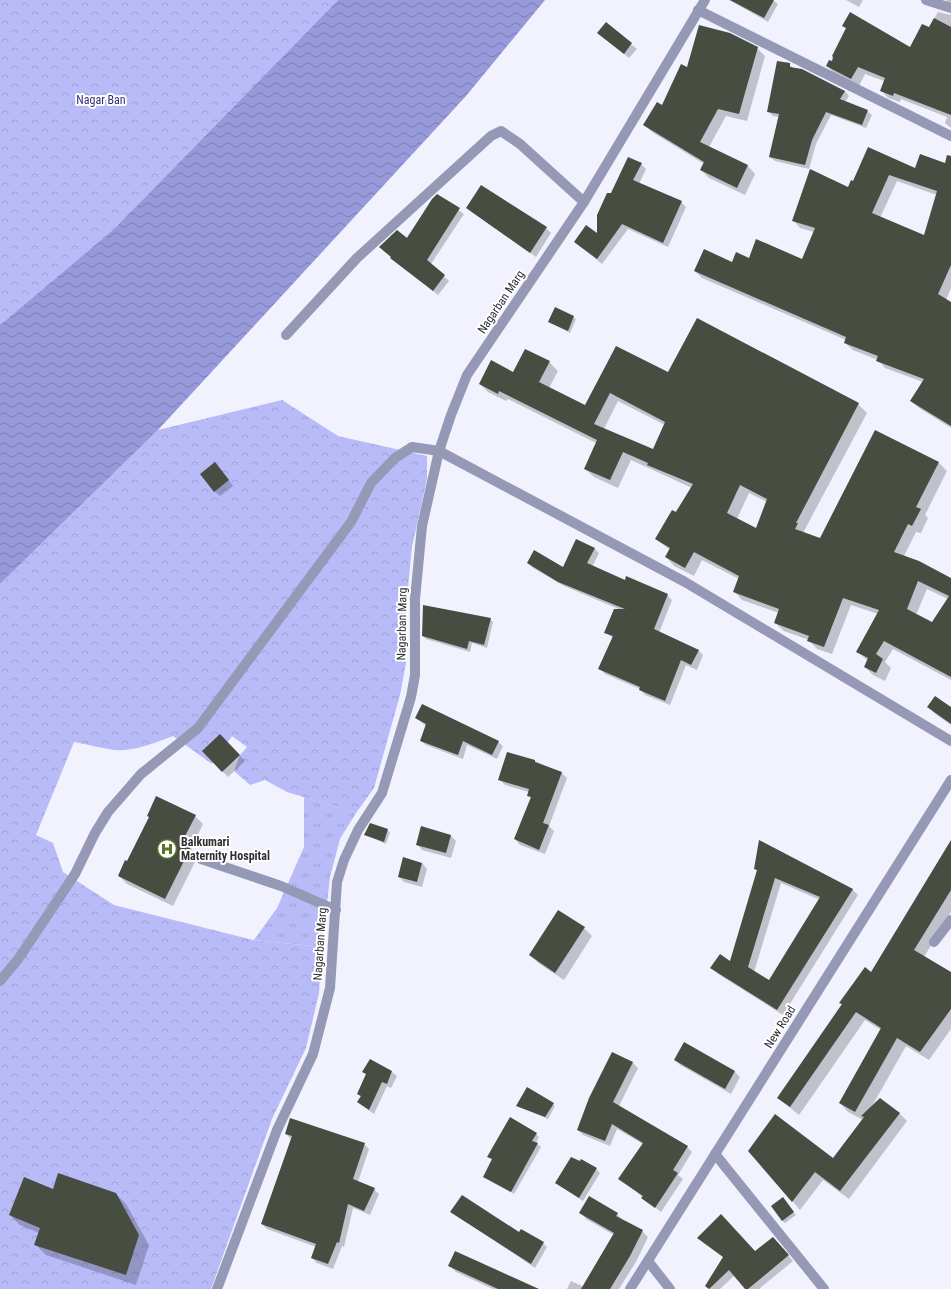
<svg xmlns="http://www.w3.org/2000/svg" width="951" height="1289" font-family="'Roboto Condensed',sans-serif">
<defs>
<pattern id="grass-tufts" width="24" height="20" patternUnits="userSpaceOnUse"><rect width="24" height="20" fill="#b8bbf7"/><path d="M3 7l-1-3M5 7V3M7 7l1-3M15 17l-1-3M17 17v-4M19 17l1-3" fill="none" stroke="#9ea1d4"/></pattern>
<pattern id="forest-crowns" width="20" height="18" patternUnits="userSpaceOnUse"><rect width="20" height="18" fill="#b8bbf7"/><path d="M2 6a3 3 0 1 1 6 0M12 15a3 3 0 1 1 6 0" fill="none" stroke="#9ea1d4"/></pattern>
<pattern id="water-waves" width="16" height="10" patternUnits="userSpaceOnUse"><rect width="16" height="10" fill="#9799db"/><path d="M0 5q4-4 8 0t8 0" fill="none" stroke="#7c7db2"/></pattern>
</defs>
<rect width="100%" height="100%" fill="#f1f2fe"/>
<polygon fill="url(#grass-tufts)" points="304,797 356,813 340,839 330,877 322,947 254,940 277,908 304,847"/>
<g fill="url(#forest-crowns)">
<polygon points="0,0 338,0 114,229 0,325"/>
<path d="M282,400L338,436L427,456V479L412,547L406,608V663L400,695L374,788L356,813L287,792L265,780L250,785L234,771L240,755L247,747L232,736L212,764L173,736C157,742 133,752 116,750C102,749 88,744 74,742L36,835L53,843L63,872L114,905L253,940L322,947L319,993L306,1048L272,1119L211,1289H0V584L158,430Z"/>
</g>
<polygon fill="url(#water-waves)" points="338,0 545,0 466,96 158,430 0,584 0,325 114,229"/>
<g fill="#0003" fill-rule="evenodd">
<polygon points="729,0 773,0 778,4 768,22"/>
<polygon points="846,0 863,0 859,7"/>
<polygon points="946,0 951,0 951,5"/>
<polygon points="938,12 951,15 951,128 945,123 947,117 901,99 900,102 888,98 881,90 884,81 865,74 859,86 834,73 827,66 832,62 847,29 843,26 911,49 929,28"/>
<polygon points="606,24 637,49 629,58 604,38"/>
<polygon points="757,48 765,56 747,121 726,116 709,147 748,166 755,174 745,195 709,178 701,170 704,164 652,132 644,125 662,106 688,68"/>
<polygon points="789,64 794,69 845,91 849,96 845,102 867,111 872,115 866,128 831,115 816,144 809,169 775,161 770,157 779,117 773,116 768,111"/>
<path d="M951,160V288L946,300L951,303V428L919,408L912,401L923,382L885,368L878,360L853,350L845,343L846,340L702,278L695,271L749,259L803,261L814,232L800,228L793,220L848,188L853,182L916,169L949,166ZM897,181L937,195L925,236L880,218Z"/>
<polygon points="641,164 646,169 639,184 681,202 686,207 668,247 628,229 602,264 575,242 598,235 612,194"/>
<polygon points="437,195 464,214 431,264 449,281 438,295 392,258"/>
<polygon points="467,208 546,228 551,233 536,257"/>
<polygon points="556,308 576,319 570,333 549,322"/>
<path d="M698,319L858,404L867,413L804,531L805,534L820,540L939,463L947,471L925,515L928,518L921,533L916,532L904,556L951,579V680L893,649L885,662L891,668L885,681L873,675L865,667L868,661L857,651L878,614L851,605L832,654L817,649L809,640L784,631L775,623L779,613L742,600L734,591L739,579L702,560L694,576L674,566L666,557L670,550L656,539L692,488L631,460L618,488L594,477L585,469L596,443L508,399L506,401L488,392L480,384L549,362L558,371L549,388L586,407L616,347L668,373ZM618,401L665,425L654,450L604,429ZM749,493L767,502L757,529L737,519ZM927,589L948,599L932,624L916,615Z"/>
<polygon points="220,468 233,486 220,496 214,491"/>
<polygon points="594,548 599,553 592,567 625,582 667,595 672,600 659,633 698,650 703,655 697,670 686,665 670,705 645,695 640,689 605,674 600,669 613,638 605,632 621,610 564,586 533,568 528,563 563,568"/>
<polygon points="490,619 493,622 487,648 472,643 470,652 426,639 423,636"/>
<polygon points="929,707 951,709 951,725 934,713"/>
<polygon points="416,718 498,742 503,746 497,759 467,745 463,759 426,745 421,741 426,726"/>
<polygon points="220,735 245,761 228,777 203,751"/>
<polygon points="535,761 562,773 567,778 549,826 554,831 545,854 520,845 515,839 532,799 528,795 529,792 505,785 500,780"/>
<polygon points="195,816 203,824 191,849 198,856 173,906 127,884 119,876 128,862"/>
<polygon points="371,824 390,832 386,844 366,835"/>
<polygon points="421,827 451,836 456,841 451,858 422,850 417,844"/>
<polygon points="951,844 951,912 924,957 951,974 951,1029 929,1060 906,1046 871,1108 899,1113 907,1121 849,1199 823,1180 800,1210 750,1151 834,1159 863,1120 848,1112 840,1103 881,1030 865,1020 799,1115 778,1098 843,1005 840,1003 871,973"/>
<polygon points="404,859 422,863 427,869 422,887 404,882 399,877"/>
<path d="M755,869L852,889L858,895L783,1015L718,974L712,968L730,963L758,871ZM781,883L820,900L769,982L754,972Z"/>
<polygon points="559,911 584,928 592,936 564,980 538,963 530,955"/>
<polygon points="685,1043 735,1072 740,1077 731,1094 680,1065 675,1060"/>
<polygon points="613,1053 633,1063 638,1068 619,1106 687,1147 692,1152 678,1175 683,1179 661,1212 619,1178 643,1144 617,1129 610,1146 583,1135 578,1130"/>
<polygon points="370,1061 392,1072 397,1076 391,1088 387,1086 374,1114 358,1102 361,1097 358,1094 367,1075 364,1072"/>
<polygon points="553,1104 555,1106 548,1119 518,1106"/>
<polygon points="286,1134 364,1144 369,1149 358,1182 374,1189 379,1194 370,1215 353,1208 344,1247 342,1246 333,1269 317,1263 312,1258 316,1247 267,1229 262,1224 291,1139"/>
<polygon points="536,1134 539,1137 536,1143 541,1147 514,1194 484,1177 492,1160 489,1156"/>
<polygon points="596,1169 600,1173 583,1201 556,1183"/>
<polygon points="54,1190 116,1194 126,1204 149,1245 136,1285 46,1255 35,1244 39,1233 20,1225 10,1215"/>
<polygon points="785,1201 796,1215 785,1223 782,1221"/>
<polygon points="452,1212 519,1233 543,1243 547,1247 535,1268"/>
<polygon points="581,1213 617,1214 623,1221 642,1231 648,1237 636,1262 619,1289 567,1289 571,1281 584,1287 614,1235 586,1219"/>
<polygon points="698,1238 756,1253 773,1238 793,1261 759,1289 746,1289 735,1275 720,1289 709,1289 706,1286 724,1257"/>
<polygon points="450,1266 526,1289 493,1289 456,1272"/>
</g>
<g fill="#474d41" fill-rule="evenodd">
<polygon points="730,0 774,0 764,18"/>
<polygon points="850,12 910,47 922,24 929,27 934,18 951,27 951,115 894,93 893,96 880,91 885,78 858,67 851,79 826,66 829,60 832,61 833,57 832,56 846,28 842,26"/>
<polygon points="606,22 632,43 624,54 597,33"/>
<polygon points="699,25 730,33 758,47 739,114 718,109 700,142 748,165 737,188 700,170 704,162 643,125 657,102 662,105 681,64 687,67"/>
<polygon points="777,61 790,63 790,67 802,69 845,91 840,99 868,110 862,125 826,112 812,140 805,165 769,157 779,114 767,112"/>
<path d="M868,147L915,168L920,154L945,163L947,155L951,156V265L938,294L951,302V426L910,401L924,379L876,361L878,356L844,343L846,337L694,271L704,249L732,262L736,252L749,258L756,239L802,259L815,228L792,221L810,169L848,187L851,180L853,181ZM889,175L937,191L924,235L872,213Z"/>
<polygon points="628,157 642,163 633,180 682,201 663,243 622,224 597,259 574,242 586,225 597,233 597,215 607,193 611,193"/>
<polygon points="481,185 547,227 530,253 466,208"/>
<polygon points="437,194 460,208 427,260 445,275 433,291 390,258 391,257 379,247 397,230 407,238 432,199"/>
<polygon points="555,307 574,316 568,331 548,322"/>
<path d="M697,318L859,403L796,523H798L795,529L820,538L875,430L939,462L916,507L921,509L912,526L908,524L894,552L919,561L951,578V677L884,641L876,654L883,659L876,673L864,667L868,658L856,652L879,610L843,598L824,647L807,641L809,636L774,623L779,609L733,592L739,576L694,552L685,568L665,557L670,548L655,539L672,510L676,512L693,484L647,465L648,463L623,452L610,480L584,469L597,440L499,391L498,394L479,384L491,360L513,372L525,349L550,361L539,382L585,405L616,346L668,372ZM610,393L665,422L653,449L594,424ZM740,485L767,499L756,528L727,513ZM918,581L949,596L932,622L907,609Z"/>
<polygon points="215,462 229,480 214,492 200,474"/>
<polygon points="576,539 595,548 587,563 625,580 626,576 668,594 654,629 699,650 691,665 681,660 665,701 639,690 640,687 598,669 613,636 604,633 614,609 625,609 558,582 527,563 534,550 563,567"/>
<polygon points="423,605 491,618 484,645 469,641 467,649 422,636"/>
<polygon points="935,696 951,707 951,724 927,707"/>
<polygon points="422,704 499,741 492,755 463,741 458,755 420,741 426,724 415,718"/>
<polygon points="220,734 240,755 222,772 202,751"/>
<polygon points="507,752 535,760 535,762 562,772 543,823 549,825 539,850 514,839 531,797 527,796 529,789 498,780"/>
<polygon points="156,796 196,815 182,842 191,847 165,899 118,876 125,860 127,861 149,817 147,816"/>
<polygon points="370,823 388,829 384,842 364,835"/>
<polygon points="421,826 451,835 446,853 416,845"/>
<path d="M759,840L853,889L777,1010L710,968L720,954L730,961L757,870L754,869ZM775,878L820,897L769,980L748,967Z"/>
<polygon points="951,840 951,890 914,950 951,972 951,1009 920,1052 897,1038 855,1112 839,1103 881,1028 856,1012 790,1107 777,1098 842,1004 839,1003 865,967 871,972"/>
<polygon points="403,857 422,863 417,882 398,877"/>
<polygon points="558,910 585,927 555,973 529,955"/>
<polygon points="684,1042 735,1071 725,1089 674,1060"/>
<polygon points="612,1052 633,1062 613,1102 688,1146 673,1170 678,1173 655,1208 641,1198 643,1196 618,1179 643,1143 612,1124 605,1141 577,1130 589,1098"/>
<polygon points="370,1059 392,1071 387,1084 382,1082 369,1110 357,1102 361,1096 357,1094 366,1074 362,1072"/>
<polygon points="527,1087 554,1103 545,1117 516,1106"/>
<polygon points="880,1098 900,1113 840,1191 815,1172 792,1202 748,1151 775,1114 833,1158 864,1117 861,1116"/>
<polygon points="510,1117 537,1133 532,1141 538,1143 511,1192 483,1177 492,1159 487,1157"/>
<polygon points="290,1118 365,1143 353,1179 375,1188 364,1211 348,1204 339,1243 337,1242 328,1264 311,1258 316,1244 261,1224 292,1136 285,1134"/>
<polygon points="571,1157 580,1161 581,1159 597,1168 579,1198 555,1183"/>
<polygon points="58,1173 116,1193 139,1235 126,1275 34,1245 40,1228 9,1215 24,1177 53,1189"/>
<polygon points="462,1195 519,1232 521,1229 544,1242 531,1264 450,1212"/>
<polygon points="589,1196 618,1213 616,1216 643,1230 630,1256 610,1289 581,1289 614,1233 579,1213"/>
<polygon points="783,1197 794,1212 782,1221 771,1206"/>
<polygon points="721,1214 755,1251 773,1237 789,1255 748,1289 745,1289 729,1270 709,1289 705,1286 723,1257 697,1238"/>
<polygon points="455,1251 539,1289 498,1289 448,1266"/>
</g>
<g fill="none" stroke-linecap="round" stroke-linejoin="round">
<g stroke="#9699b6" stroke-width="10">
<polyline points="926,0 951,8"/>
<polyline points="698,10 951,136"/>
<polyline points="286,335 357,258 491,136 501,131 520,144 584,202"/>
<polyline points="201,859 281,886 336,910"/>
<polyline points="934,942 951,920"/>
<polyline points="0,981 19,958 75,874 95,833 108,812 141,774 198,728 351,522 371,483 395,458 412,447 439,451 685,582 951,741"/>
<polyline points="715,1154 824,1289"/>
<polyline points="648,1261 670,1289"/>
<polyline points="217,1289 277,1130 313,1054 330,988 337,882 344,860 358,830 382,793 411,697 415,675 415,599 422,526 439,451 451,415 467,375 584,202 705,0"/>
<polyline points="630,1289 951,780"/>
</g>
</g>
<defs>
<symbol id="hospital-ring" viewBox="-11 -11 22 22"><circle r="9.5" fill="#fff" stroke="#587428" stroke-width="1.5"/><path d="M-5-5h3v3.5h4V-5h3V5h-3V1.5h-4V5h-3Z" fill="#587428"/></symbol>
</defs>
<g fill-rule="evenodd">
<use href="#hospital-ring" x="156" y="838" width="22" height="22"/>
</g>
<g text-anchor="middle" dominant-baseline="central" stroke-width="4" stroke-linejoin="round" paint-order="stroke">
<g font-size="12" fill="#352e7b" stroke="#fff">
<text x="101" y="100">Nagar Ban</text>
</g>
<g font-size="12" fill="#2f2f35" stroke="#fff">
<text transform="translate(501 302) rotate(-56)">Nagarban Marg</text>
<text transform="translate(402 624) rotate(-89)">Nagarban Marg</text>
<text transform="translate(320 944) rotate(-86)">Nagarban Marg</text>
<text transform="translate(780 1027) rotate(-58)">New Road</text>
</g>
<g font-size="12" font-weight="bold" fill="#2f2f35" stroke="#fff" text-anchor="start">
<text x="181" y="842">Balkumari<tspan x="181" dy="14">Maternity Hospital</tspan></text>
</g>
</g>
</svg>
